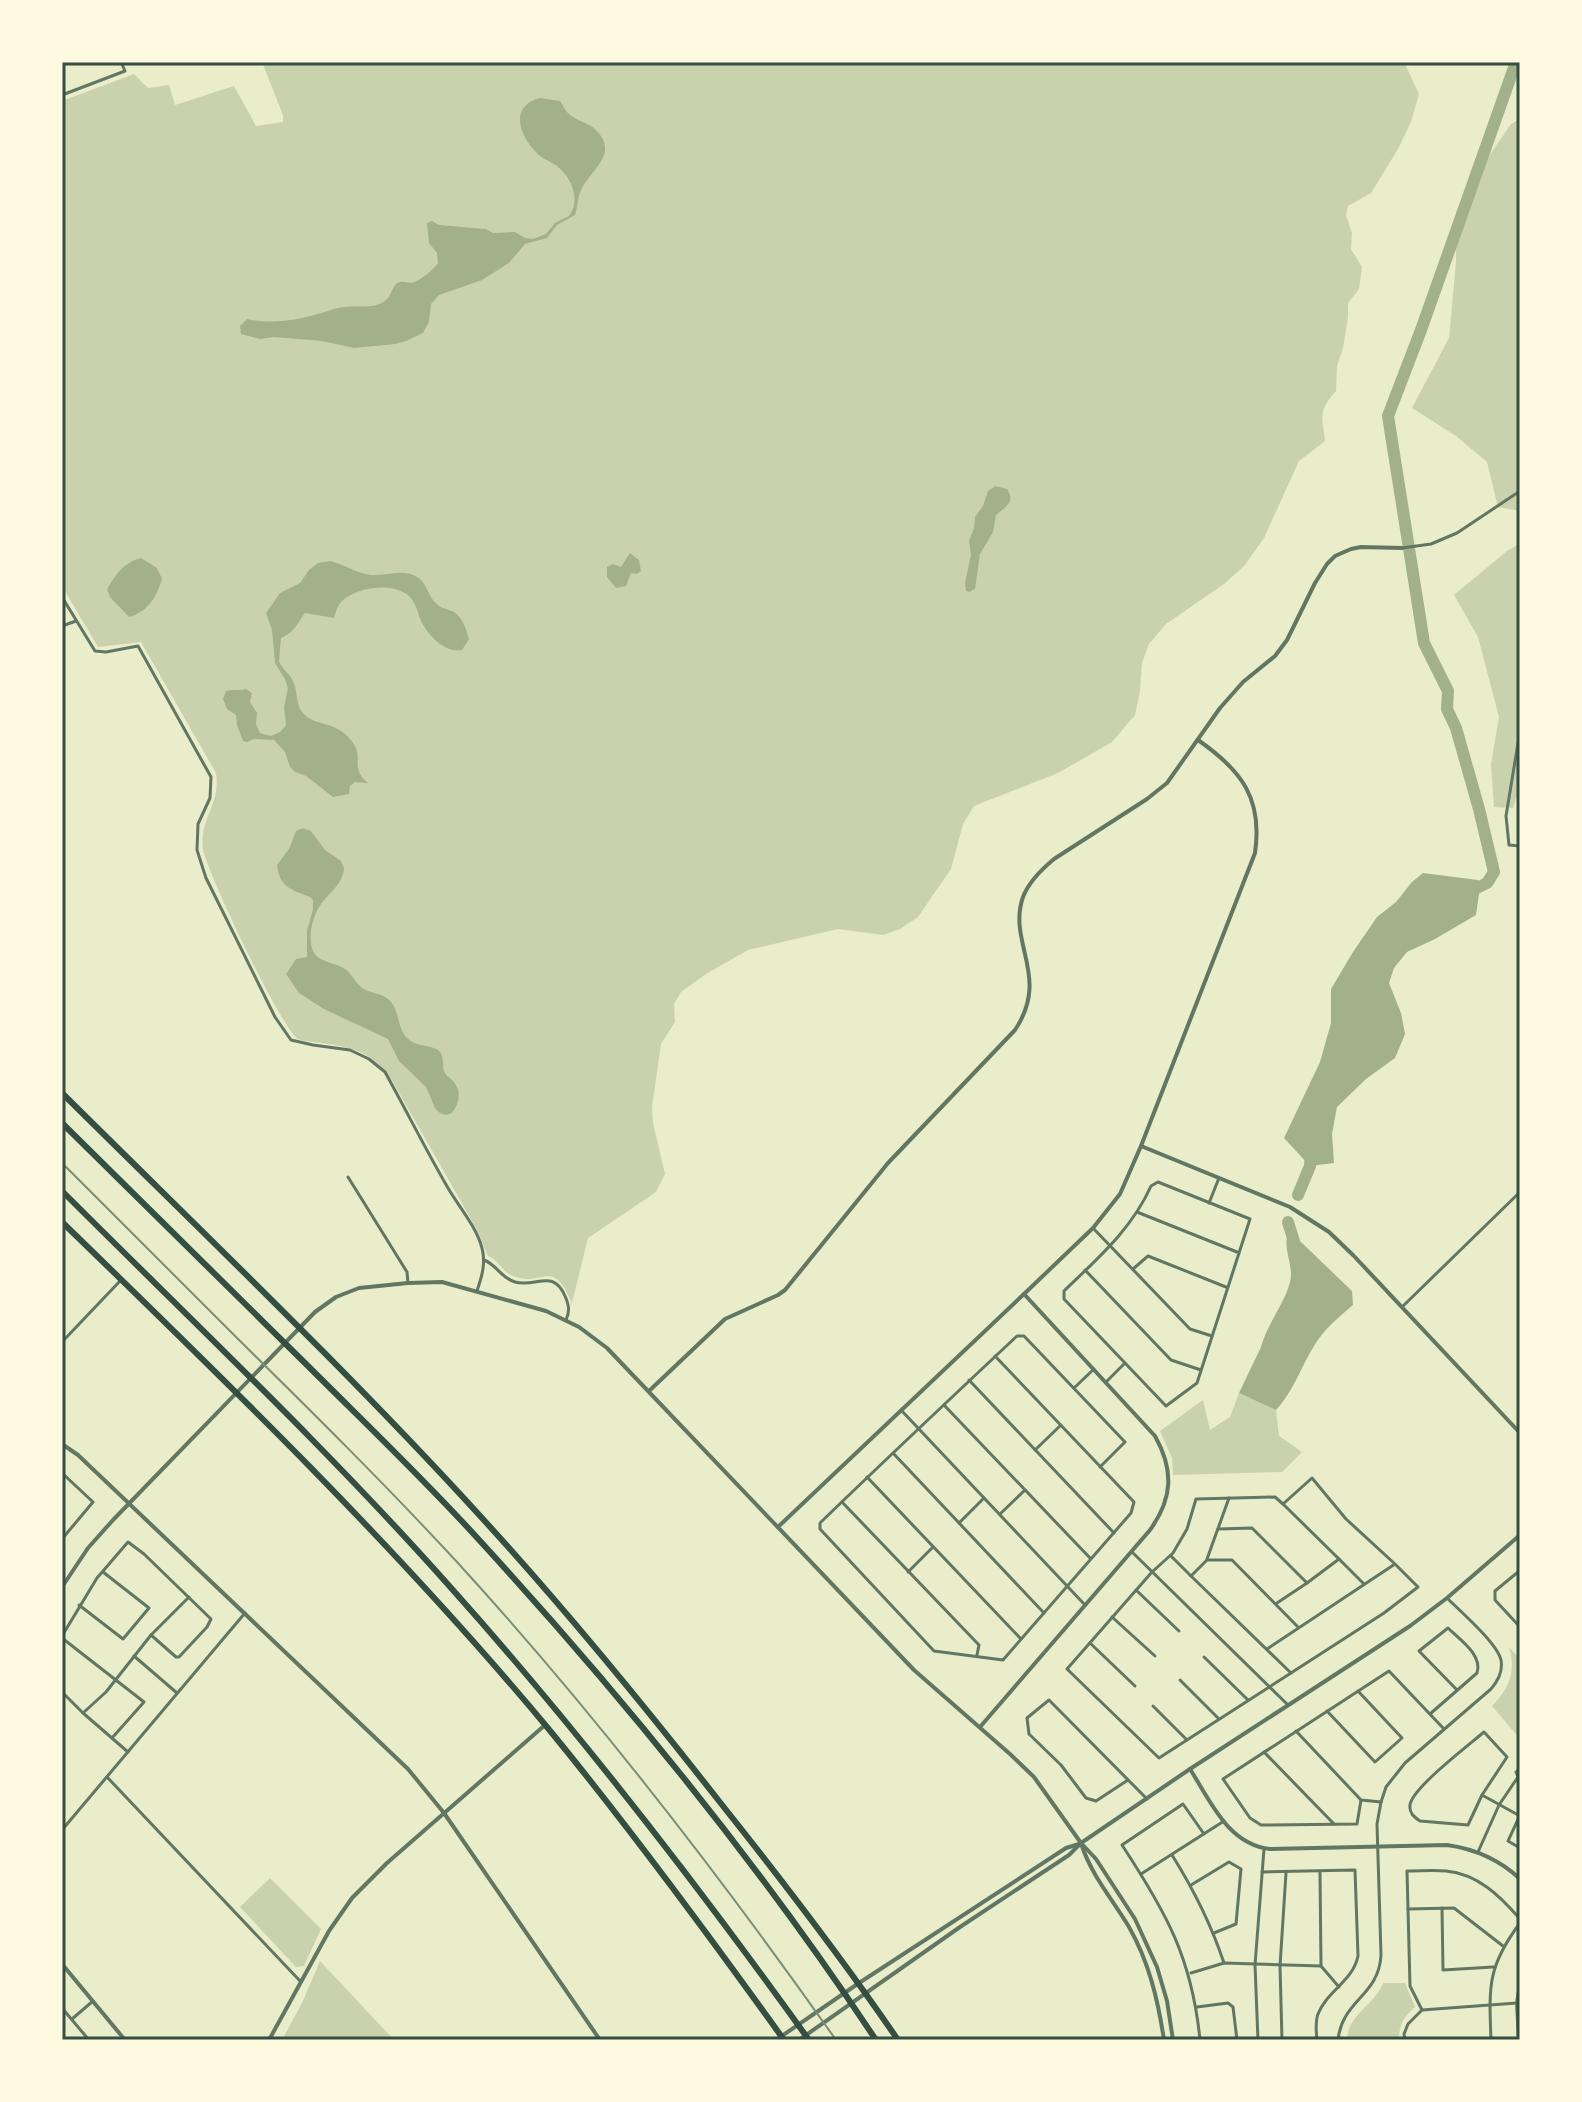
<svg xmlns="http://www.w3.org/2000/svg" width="1582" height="2102" font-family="'IBM Plex Sans',sans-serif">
<rect width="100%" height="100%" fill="#e9edc9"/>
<g fill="#cad2ad">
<path d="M262,62H1404L1419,94L1411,122L1398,149L1371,193L1348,206L1346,215L1352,233L1351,249L1362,267L1359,289L1348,303V317L1343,348L1337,366L1336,391C1318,411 1322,415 1325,441L1299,461L1264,538L1244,566L1224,584L1166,624L1149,644L1142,663L1140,691L1135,715L1112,742L1058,773L974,806L963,824L951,869L918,917L900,929L883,935L838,929L748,950L706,974L681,992L674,1004L675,1022L661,1044L652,1107L653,1123L665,1174L656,1192L588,1238L572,1303C551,1256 545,1288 513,1276C502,1272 499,1260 488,1256L476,1228L393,1082C372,1052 356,1048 322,1043C315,1042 304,1042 298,1039C283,1032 206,870 203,849C199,818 221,805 216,773L141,642L98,647L62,586V101L134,74L148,88L169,85L175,105L234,86L256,126L283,122V115Z"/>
<polygon points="1520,119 1520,511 1498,507 1487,462 1456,436 1412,408 1449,338 1456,262 1456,212 1493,150 1511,124"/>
<polygon points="1520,543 1520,786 1513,808 1494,807 1491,764 1499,717 1478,637 1454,595 1507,551"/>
<polygon points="1239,1393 1276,1410 1279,1436 1302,1452 1282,1472 1173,1475 1172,1458 1160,1431 1203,1400 1210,1430 1230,1417"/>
<path d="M1509,1647L1520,1659V1739L1492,1706C1510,1688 1516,1671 1509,1647Z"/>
<polygon points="270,1878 321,1929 304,1966 296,1967 240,1907"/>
<polygon points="320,1961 394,2040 282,2040 302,2003"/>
<path d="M1383,1983H1405L1415,2007C1404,2017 1399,2024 1399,2040H1347C1348,2014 1375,2005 1383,1983Z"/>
</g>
<g fill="#a3b18a">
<path d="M540,98L560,101C563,105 564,109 567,112C574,120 587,122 595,129C620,154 592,168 581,190C577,198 578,206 575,215L557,225L547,238L525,244L509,263L482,280L439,295L431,304L429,322L423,333L406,341L395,344L354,348L322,341L274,337L260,339L241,334L240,326L247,319C269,324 292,321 314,315C324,313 334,308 344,307C358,305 374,310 386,300C391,296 392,288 396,284C402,279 408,284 414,282C422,279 433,270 438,263L437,253L429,243L427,223L432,221L439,225L486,229L493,233L515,232L525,238L533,239L546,234L555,223L569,216C581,200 572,178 557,166C550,161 542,159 536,152C519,135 509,106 540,98Z"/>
<path d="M995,486L1007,489C1016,502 1005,507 996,515L993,532L980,554L975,589L969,592L966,591L965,583L971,555L969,541L974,528L975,517L983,506L988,491Z"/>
<polygon points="630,553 639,560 641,571 637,574 631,573 626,586 616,588 607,577 607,567 613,564 621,567"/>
<path d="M141,558L157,568L162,579C157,596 148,612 129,617L110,597L107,589C117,573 123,563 141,558Z"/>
<path d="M330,561C344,564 356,573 371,575C388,576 405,567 420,579C428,586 428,597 437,604C442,609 448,609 454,612C463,618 466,629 469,639L462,650C445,653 430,637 422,623C417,613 417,603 408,595C391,582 357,587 342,601C337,606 336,612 334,618L305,613C296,625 295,632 281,638L279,661C282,669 290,674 293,681C299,693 294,706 306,716C319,726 336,722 350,739C363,753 354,762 360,774C362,778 365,780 368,783L355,782L350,786L349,794L333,797L306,776L295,772L290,767L285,752L274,740L254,739L247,742L243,741L237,725L236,715L227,709L223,699L226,691C232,689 237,691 246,689L252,693L250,702L257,713L256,724L260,733L271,736L280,732L286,725L284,707L288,688L285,679L275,663L272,630L266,613L280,593L300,583L309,570L318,563Z"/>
<path d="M303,828L311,831L325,850L341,861L344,868C343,884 330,892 321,904C313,915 307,937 313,951C319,963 335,962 345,969C352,974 355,982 361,987C369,994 381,992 389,1000C400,1010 397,1028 407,1038C416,1047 426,1044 436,1049C445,1053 442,1063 444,1071C446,1076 448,1076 452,1080C462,1090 460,1102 452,1113L446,1115L440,1113L435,1108L426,1087L399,1061L388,1039L324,1009L299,993L286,974L296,959L307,957V931L313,909V900L310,897C292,890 279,887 277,865L289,849L296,831Z"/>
<polygon points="1423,873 1478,880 1480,887 1476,915 1435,939 1407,952 1394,968 1389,983 1401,1013 1405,1034 1395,1058 1366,1079 1337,1107 1332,1134 1334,1163 1310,1166 1284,1138 1320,1062 1331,1023 1331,989 1353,952 1377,917 1396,902 1412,882"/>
<path d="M1291,1235L1302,1243L1352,1291L1353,1305C1338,1318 1324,1329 1314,1346C1301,1367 1293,1392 1276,1410L1239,1393L1261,1347C1267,1324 1284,1305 1290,1282C1294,1267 1284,1252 1287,1237Z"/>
</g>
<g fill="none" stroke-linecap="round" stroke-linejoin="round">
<g stroke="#a3b18a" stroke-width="12">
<polyline points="1465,894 1487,883 1494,872 1479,809 1456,728 1447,709 1448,691 1424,643 1388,416 1421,330 1516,62"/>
<polyline points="1298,1195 1310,1166 1311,1152"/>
<polyline points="1288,1222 1296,1248"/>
</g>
<g stroke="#617663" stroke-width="3">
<polyline points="62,95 125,71 121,62"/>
<polyline points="1402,548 1431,544 1457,533 1520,491"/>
<path d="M62,597L95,651L106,652L138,646L211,777L210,798L198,824L197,850L206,878L275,1017L291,1040L313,1045L350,1050L369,1059L385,1072C406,1110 426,1150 448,1188C459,1207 476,1226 482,1248C486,1263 482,1276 477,1291"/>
<polyline points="62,626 76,621"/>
<polyline points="1520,731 1506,816 1509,845 1520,846"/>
<polyline points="348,1177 407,1272 408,1283"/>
<path d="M1158,1182L1250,1219L1197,1383L1166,1406L1064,1299V1291C1097,1259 1132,1229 1151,1186Z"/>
<polyline points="1209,1203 1219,1178"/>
<polyline points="1137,1212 1237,1252"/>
<polyline points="1093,1228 1190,1329 1212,1336"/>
<path d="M484,1260C497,1265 501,1278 515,1282C536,1288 553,1268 565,1296C569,1305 570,1311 566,1320"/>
<polyline points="1133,1269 1148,1256 1226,1287"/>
<polyline points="1085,1270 1171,1360 1201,1370"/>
<polyline points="1402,1307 1520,1192"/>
<polyline points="62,1342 120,1281"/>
<path d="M995,1356L1134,1502L1131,1513L1003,1660L934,1651L820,1529V1523C885,1460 951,1398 1017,1336H1024L1125,1442L1100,1467"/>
<polyline points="969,1380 1114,1533"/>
<polyline points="1106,1382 1125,1363"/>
<polyline points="1074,1388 1094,1369"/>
<polyline points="944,1405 1090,1558"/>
<polyline points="901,1410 1085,1605"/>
<polyline points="1035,1450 1061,1425"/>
<polyline points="893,1453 1044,1613"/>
<polyline points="62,1473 93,1502 62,1539"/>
<polyline points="867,1477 1021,1639"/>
<polyline points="842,1502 979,1645 977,1655"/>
<polyline points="1283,1504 1339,1559"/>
<polyline points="1000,1514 1025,1490"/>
<polyline points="959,1523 984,1498"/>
<polyline points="1218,1529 1252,1528 1307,1583 1339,1559 1364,1584"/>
<polyline points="1132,1552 1288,1705"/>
<polyline points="1171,1556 1191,1576"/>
<polyline points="1207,1559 1229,1498"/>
<polyline points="908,1572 933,1547"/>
<polyline points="1520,1574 1518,1572 1495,1591 1495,1600 1520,1627"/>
<polyline points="1136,1590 1179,1631"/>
<polyline points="1277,1603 1307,1583"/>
<polyline points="79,1605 123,1639 149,1608 103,1572"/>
<polyline points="1112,1617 1155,1656"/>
<polyline points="62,1636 97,1578 128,1542 144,1554 211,1619 207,1627 179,1657 176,1657 151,1635"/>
<polyline points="62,1638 144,1702 112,1738"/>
<polyline points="1090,1643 1135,1686"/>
<polyline points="1267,1649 1395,1564 1418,1587 1384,1613 1159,1758 1067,1669 1152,1572 1173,1553 1187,1529 1196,1499 1275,1497 1283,1504 1312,1478 1346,1519 1395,1564"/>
<polyline points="134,1656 177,1693"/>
<polyline points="1204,1657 1248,1700"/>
<polyline points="1291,1673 1191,1576 1207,1560 1232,1560 1298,1627"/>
<polyline points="1180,1680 1219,1719"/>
<polyline points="62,1692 83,1713 128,1752"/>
<polyline points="1153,1706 1187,1740"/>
<polyline points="1327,1711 1375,1762 1402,1738 1358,1691"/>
<polyline points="83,1713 106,1692 151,1635 189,1597"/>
<path d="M1430,1714L1477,1673C1483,1655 1460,1640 1448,1628L1419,1651L1457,1690"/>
<polyline points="1296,1731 1361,1800 1381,1802"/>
<path d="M1484,1732L1507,1757L1482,1795L1468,1825L1420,1821C1414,1817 1409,1813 1410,1805C1412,1788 1469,1745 1484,1732Z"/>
<polyline points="1264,1752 1334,1824"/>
<polyline points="107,1777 301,1982"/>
<polyline points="1128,1780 1096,1801 1086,1798 1061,1765 1029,1734 1027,1718 1049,1700 1147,1799"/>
<polyline points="1482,1795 1520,1816"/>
<polyline points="1361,1800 1357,1824 1261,1825 1250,1818 1223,1779 1389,1671 1444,1729"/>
<polyline points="1519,1817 1508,1841 1520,1848"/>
<polyline points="62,1830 245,1613"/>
<polyline points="1478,1852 1499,1805 1518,1777 1516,1772 1520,1768"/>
<path d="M1172,1855C1194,1890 1211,1924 1224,1963"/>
<path d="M1262,1872L1355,1870L1358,1956C1353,1981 1327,1991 1318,2014C1315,2022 1316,2031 1317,2040"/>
<polyline points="1320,1872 1321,1966 1339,1987"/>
<polyline points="1141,1874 1224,1821"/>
<polyline points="1191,1885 1229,1862 1241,1869 1236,1924 1214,1933"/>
<polyline points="1442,1908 1443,1970 1493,1967"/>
<polyline points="1408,1909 1454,1908 1503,1946"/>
<polyline points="1191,1973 1224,1963 1321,1966"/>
<polyline points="1197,2007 1228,2003 1233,2007 1237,2040"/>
<polyline points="62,2008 89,2040"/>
<path d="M1422,2010L1410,1986L1407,1871C1420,1871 1433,1870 1446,1871C1478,1874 1500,1896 1520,1919"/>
<polyline points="72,2019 93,2001"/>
<path d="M1200,2040C1192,1958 1166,1912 1122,1845L1183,1804L1204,1834"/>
<polyline points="1258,2040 1255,1965 1264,1849"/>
<polyline points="1282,2040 1280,1966 1286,1873"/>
<path d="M1338,2040C1342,2000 1379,1996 1381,1955L1377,1824L1381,1802L1386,1787L1405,1763L1491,1689C1498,1681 1503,1671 1501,1660C1497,1643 1460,1611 1447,1598"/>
<polyline points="1405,2040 1404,2034 1408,2024 1422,2010 1517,2003"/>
<polyline points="1478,2040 1491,2039"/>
<path d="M1491,2040C1489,1987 1487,1967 1520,1923"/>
</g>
<g stroke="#617663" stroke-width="4">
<polyline points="1141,1146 1290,1207 1329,1232 1353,1255 1520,1433"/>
<path d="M649,1391L725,1319L778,1295L785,1290L888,1163L1015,1030C1051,976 1007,943 1023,897C1029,881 1042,869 1054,859L1147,799L1167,783L1220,708L1243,682L1275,656L1287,640L1315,583L1327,564L1335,556L1351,549L1361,547L1402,548"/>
<polyline points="62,1444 78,1455 408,1769 444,1813 600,2040"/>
<path d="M778,1527L1024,1294L1093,1228L1120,1194L1141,1146L1255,853C1263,798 1241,770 1198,740"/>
<polyline points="62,1587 88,1548 113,1520 315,1312 336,1297 359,1288 408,1283 442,1282 546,1311 579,1327 607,1348 914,1670 1010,1754 1034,1777 1081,1843 1096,1859 1135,1919 1157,1967 1167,2001 1173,2040"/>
<path d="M980,1727L1150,1530C1173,1498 1174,1470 1155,1436L1024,1294"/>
<path d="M1190,1769C1211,1802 1228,1844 1270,1849L1447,1845C1475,1849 1499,1859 1520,1879"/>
<path d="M1082,1846C1092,1876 1113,1900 1129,1927C1149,1962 1158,2000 1164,2040"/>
<polyline points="62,1964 125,2040"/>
<polyline points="269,2040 329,1931 352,1898 387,1863 545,1725"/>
<polyline points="776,2040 859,1983 1066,1848 1079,1844"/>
<polyline points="799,2040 960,1927 1069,1855 1081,1843 1190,1769 1410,1626 1447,1598 1520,1535"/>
<polyline points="1519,2040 1517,2003 1520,1984"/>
</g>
<g stroke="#344e41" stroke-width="6">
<path d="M62,1093C203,1233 348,1371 482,1518C565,1609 643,1704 719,1801C781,1879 842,1958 898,2040"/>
<path d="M62,1123C144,1204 226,1285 308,1366C366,1424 426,1481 481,1542C624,1698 759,1864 876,2040"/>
<path d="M62,1191C193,1322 329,1450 452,1589C580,1732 697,1884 809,2040"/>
<path d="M62,1222C229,1384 398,1548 547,1727C630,1828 708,1934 784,2040"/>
</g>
<path stroke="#7c8e77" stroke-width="2" d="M62,1163C119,1220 176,1277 233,1334C309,1409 385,1484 457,1562C594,1712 719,1874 836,2040"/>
</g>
<rect width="1582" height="2102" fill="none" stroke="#fefae0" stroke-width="128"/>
<rect x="64" y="64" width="1454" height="1974" fill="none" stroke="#344e41" stroke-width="3"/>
</svg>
